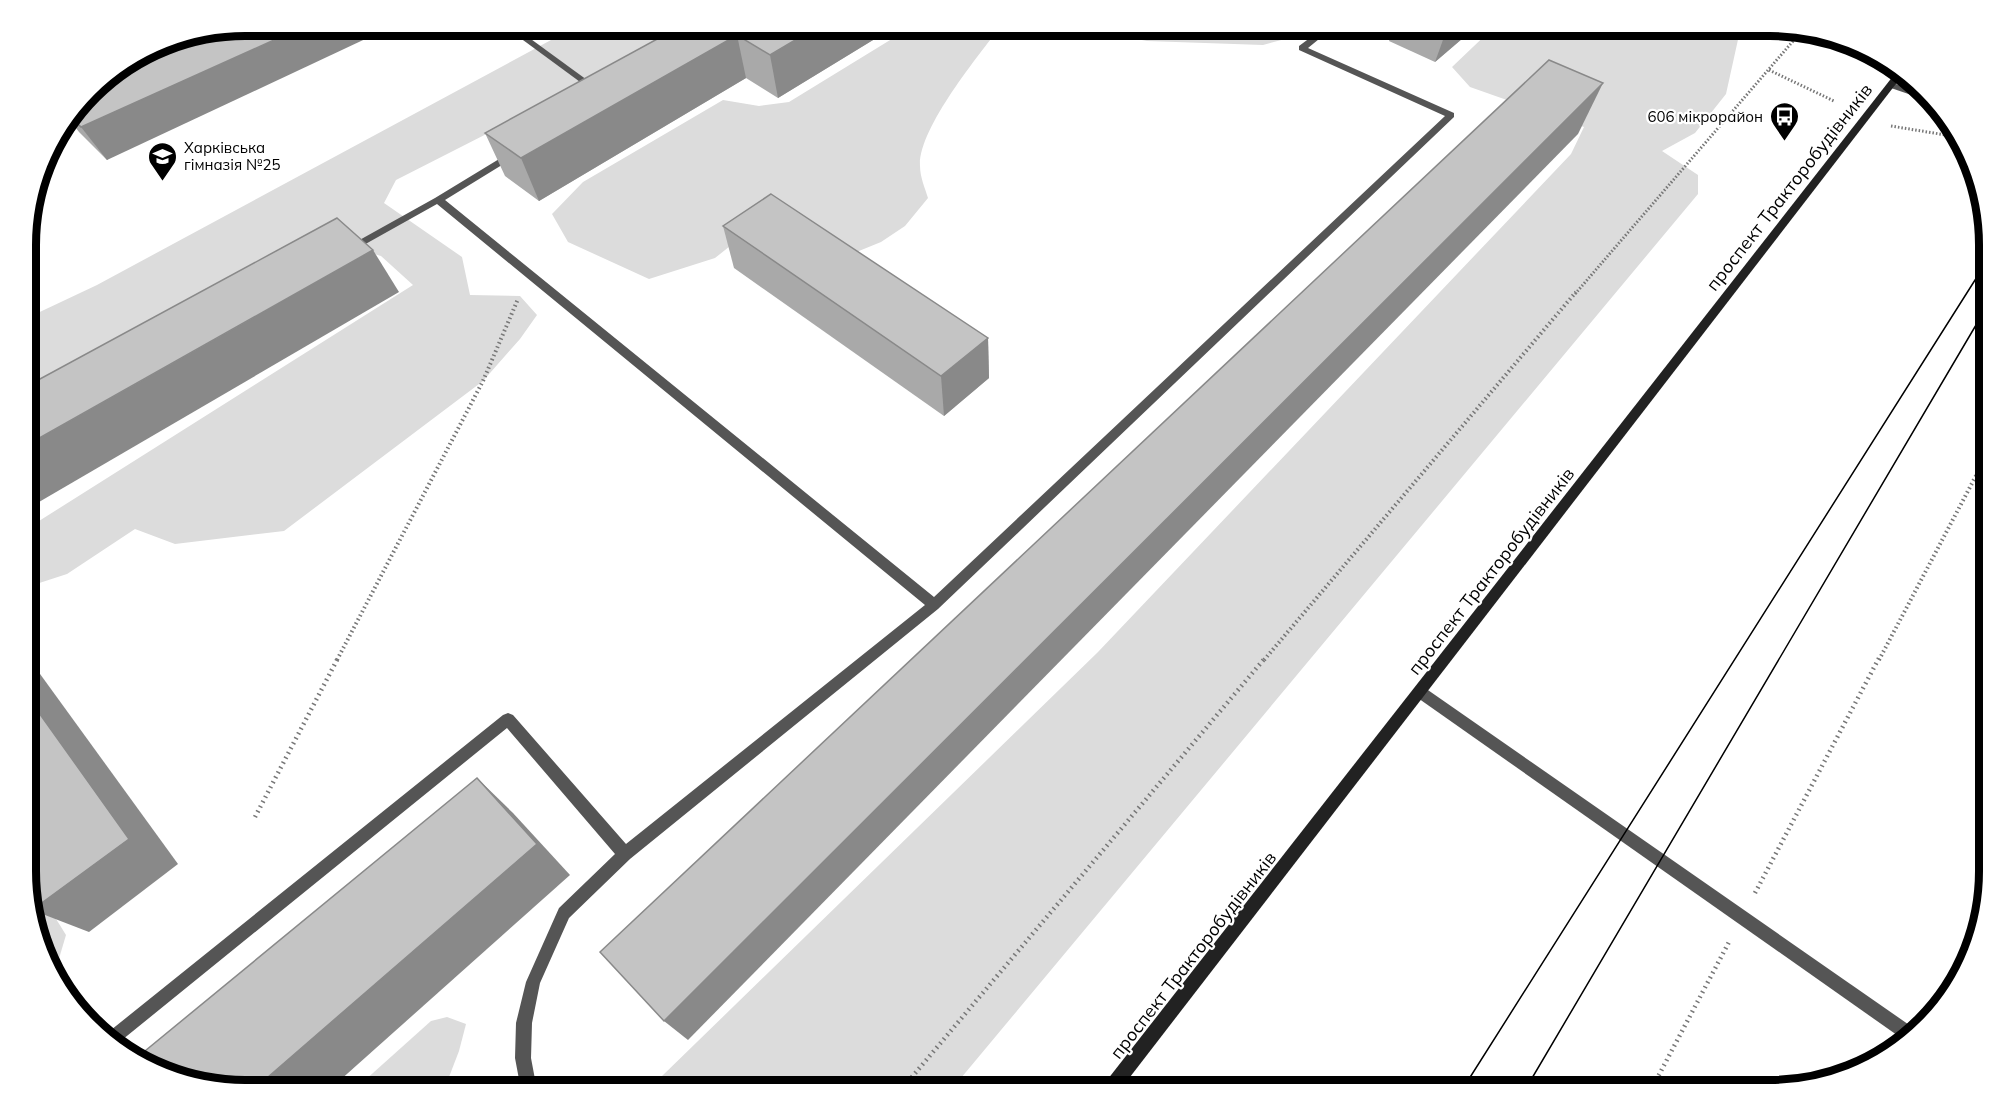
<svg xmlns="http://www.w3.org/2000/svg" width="2015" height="1116" font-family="Mulish,sans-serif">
<rect width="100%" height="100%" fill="#fff"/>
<g fill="#dcdcdc">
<polygon points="577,26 736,26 662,52 526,114 396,180 384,203 462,257 470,295 520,296 537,315 520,339 483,381 284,531 175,544 135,529 67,574 27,587 27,536 39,521 413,285 381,256 313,236 27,415 27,318 97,285"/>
<path d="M913,26H1001C978,56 918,129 920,166C920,177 925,188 928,198L905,226L881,242L854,253L754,227L715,258L649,279L568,242L552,214L583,182L723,100L759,106L789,102Z"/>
<polygon points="1070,26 1317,26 1300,35 1263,45 1147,41"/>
<polygon points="1495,26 1741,26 1726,94 1695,133 1662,151 1698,175 1698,194 951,1090 657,1090 661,1077 1098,652 1571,154 1584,127 1470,87 1452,67"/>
<polygon points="27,872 66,935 55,972 27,899"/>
<polygon points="447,1017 466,1024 459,1051 444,1090 354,1090 431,1021"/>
</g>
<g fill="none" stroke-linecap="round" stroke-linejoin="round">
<g stroke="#777" stroke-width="3" stroke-dasharray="1.5 2" stroke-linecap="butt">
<polyline points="1769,70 1834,101"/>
<polyline points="1891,126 1958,137"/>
<polyline points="1575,294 1800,33"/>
</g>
<g stroke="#777" stroke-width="4" stroke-dasharray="1.5 3" stroke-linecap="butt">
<polyline points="337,660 483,381 518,299"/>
<polyline points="1264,660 1576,292"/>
<polyline points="1879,660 1989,451"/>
</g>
<g stroke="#777" stroke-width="4.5" stroke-dasharray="1.5 4" stroke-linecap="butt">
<polyline points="255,817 338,658"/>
<polyline points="1755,893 1879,658"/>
<polyline points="901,1090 1265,658"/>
<polyline points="1651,1090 1729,942"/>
</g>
<g fill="#555" fill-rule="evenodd">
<polygon points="504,26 513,26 598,88 597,90 591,90"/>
<polygon points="1326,26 1335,26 1308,48 1454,113 1454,117 938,609 630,859 569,918 540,983 532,1023 531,1058 537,1090 521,1090 515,1058 516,1023 526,982 559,908 615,854 507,728 117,1044 106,1034 503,715 508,713 513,715 626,844 925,605 437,204 353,251 347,251 347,247 435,198 509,153 515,153 515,157 445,200 934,597 1445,116 1299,50 1299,46"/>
<polygon points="1891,82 1921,94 1929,101 1888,87 1888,83"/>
<polygon points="1420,686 1425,688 1915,1029 1904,1040 1415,696 1414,692 1415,688"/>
</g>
<polygon fill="#222" fill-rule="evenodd" points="1897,71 1902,76 1120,1090 1102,1090 1104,1084"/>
<g stroke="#000" stroke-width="1.5">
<polyline points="1462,1090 1989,258"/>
<polyline points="1525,1090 1989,303"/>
</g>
</g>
<g fill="#a9a9a9">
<polygon points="245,26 107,160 79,132 70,120 100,80 174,46 168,41"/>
<polygon points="896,26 778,98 746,78 539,201 505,176 485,133 738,31"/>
<polygon points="1394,26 1477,26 1435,62 1389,41"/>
<polygon points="723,226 988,338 989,378 944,416 734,268"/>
</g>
<g fill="#898989">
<polygon points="305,26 393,26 107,160 81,127"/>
<polygon points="819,26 896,26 778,98 770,55"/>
<polygon points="1448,26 1477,26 1435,62"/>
<polygon points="737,35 746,78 539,201 521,158"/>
<polygon points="1603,83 1578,134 688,1040 664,1021"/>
<polygon points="373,250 399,292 27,509 27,445"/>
<polygon points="988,338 989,378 944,416 941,376"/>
<polygon points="27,656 178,864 89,932 32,910 27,696"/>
<polygon points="477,778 513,813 570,875 329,1090 253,1090"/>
</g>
<g fill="#c4c4c4" stroke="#898989" stroke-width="1.5">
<polygon points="245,26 305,26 81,127 71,117 100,80 111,73 184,41 180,38"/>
<polygon points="681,26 729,26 738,31 747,26 819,26 770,55 737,35 521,158 485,133"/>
<polygon points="1549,60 1603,83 664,1021 600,952"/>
<polygon points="771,194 988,338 941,376 723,226"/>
<polygon points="337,218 373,250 27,445 27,386"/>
<polygon points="27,696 129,839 32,910 27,899"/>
<polygon points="477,778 537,844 253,1090 244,1090 135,1061 134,1060"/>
</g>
<defs>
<symbol id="bus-pin" viewBox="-11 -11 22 30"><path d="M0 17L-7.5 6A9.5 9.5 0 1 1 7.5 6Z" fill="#000" stroke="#fff"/><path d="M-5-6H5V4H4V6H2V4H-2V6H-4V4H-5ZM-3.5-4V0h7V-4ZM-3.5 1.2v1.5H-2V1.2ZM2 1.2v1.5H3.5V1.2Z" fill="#fff"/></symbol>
<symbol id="school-pin" viewBox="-11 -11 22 30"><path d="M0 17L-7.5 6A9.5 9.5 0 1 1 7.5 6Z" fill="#000" stroke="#fff"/><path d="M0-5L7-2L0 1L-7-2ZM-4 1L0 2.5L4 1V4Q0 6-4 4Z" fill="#fff"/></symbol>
</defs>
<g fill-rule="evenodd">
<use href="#bus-pin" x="1768" y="100" width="33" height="45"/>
<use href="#school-pin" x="146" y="140" width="33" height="45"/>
</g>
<g text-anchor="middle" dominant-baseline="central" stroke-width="4.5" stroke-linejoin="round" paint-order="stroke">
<g font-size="15" fill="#000" stroke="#fff" text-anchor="end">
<text x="1763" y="116">606 мікрорайон</text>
<text x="184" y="147" text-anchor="start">Харківська<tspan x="184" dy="17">гімназія №25</tspan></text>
</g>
<g font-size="18" fill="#000" stroke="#fff">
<text transform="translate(1789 187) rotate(-52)">проспект Тракторобудівників</text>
<text transform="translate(1491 571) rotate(-52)">проспект Тракторобудівників</text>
<text transform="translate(1193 955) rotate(-52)">проспект Тракторобудівників</text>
</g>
</g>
<path d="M0 0H2015V1116H0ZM245 36H1770A209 209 0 0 1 1979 245V871A209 209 0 0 1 1770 1080H245A209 209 0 0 1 36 871V245A209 209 0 0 1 245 36Z" fill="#fff" fill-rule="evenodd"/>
<path fill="none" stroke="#000" stroke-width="8" d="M245 36H1770A209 209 0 0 1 1979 245V871A209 209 0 0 1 1770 1080H245A209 209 0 0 1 36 871V245A209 209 0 0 1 245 36Z"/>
</svg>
